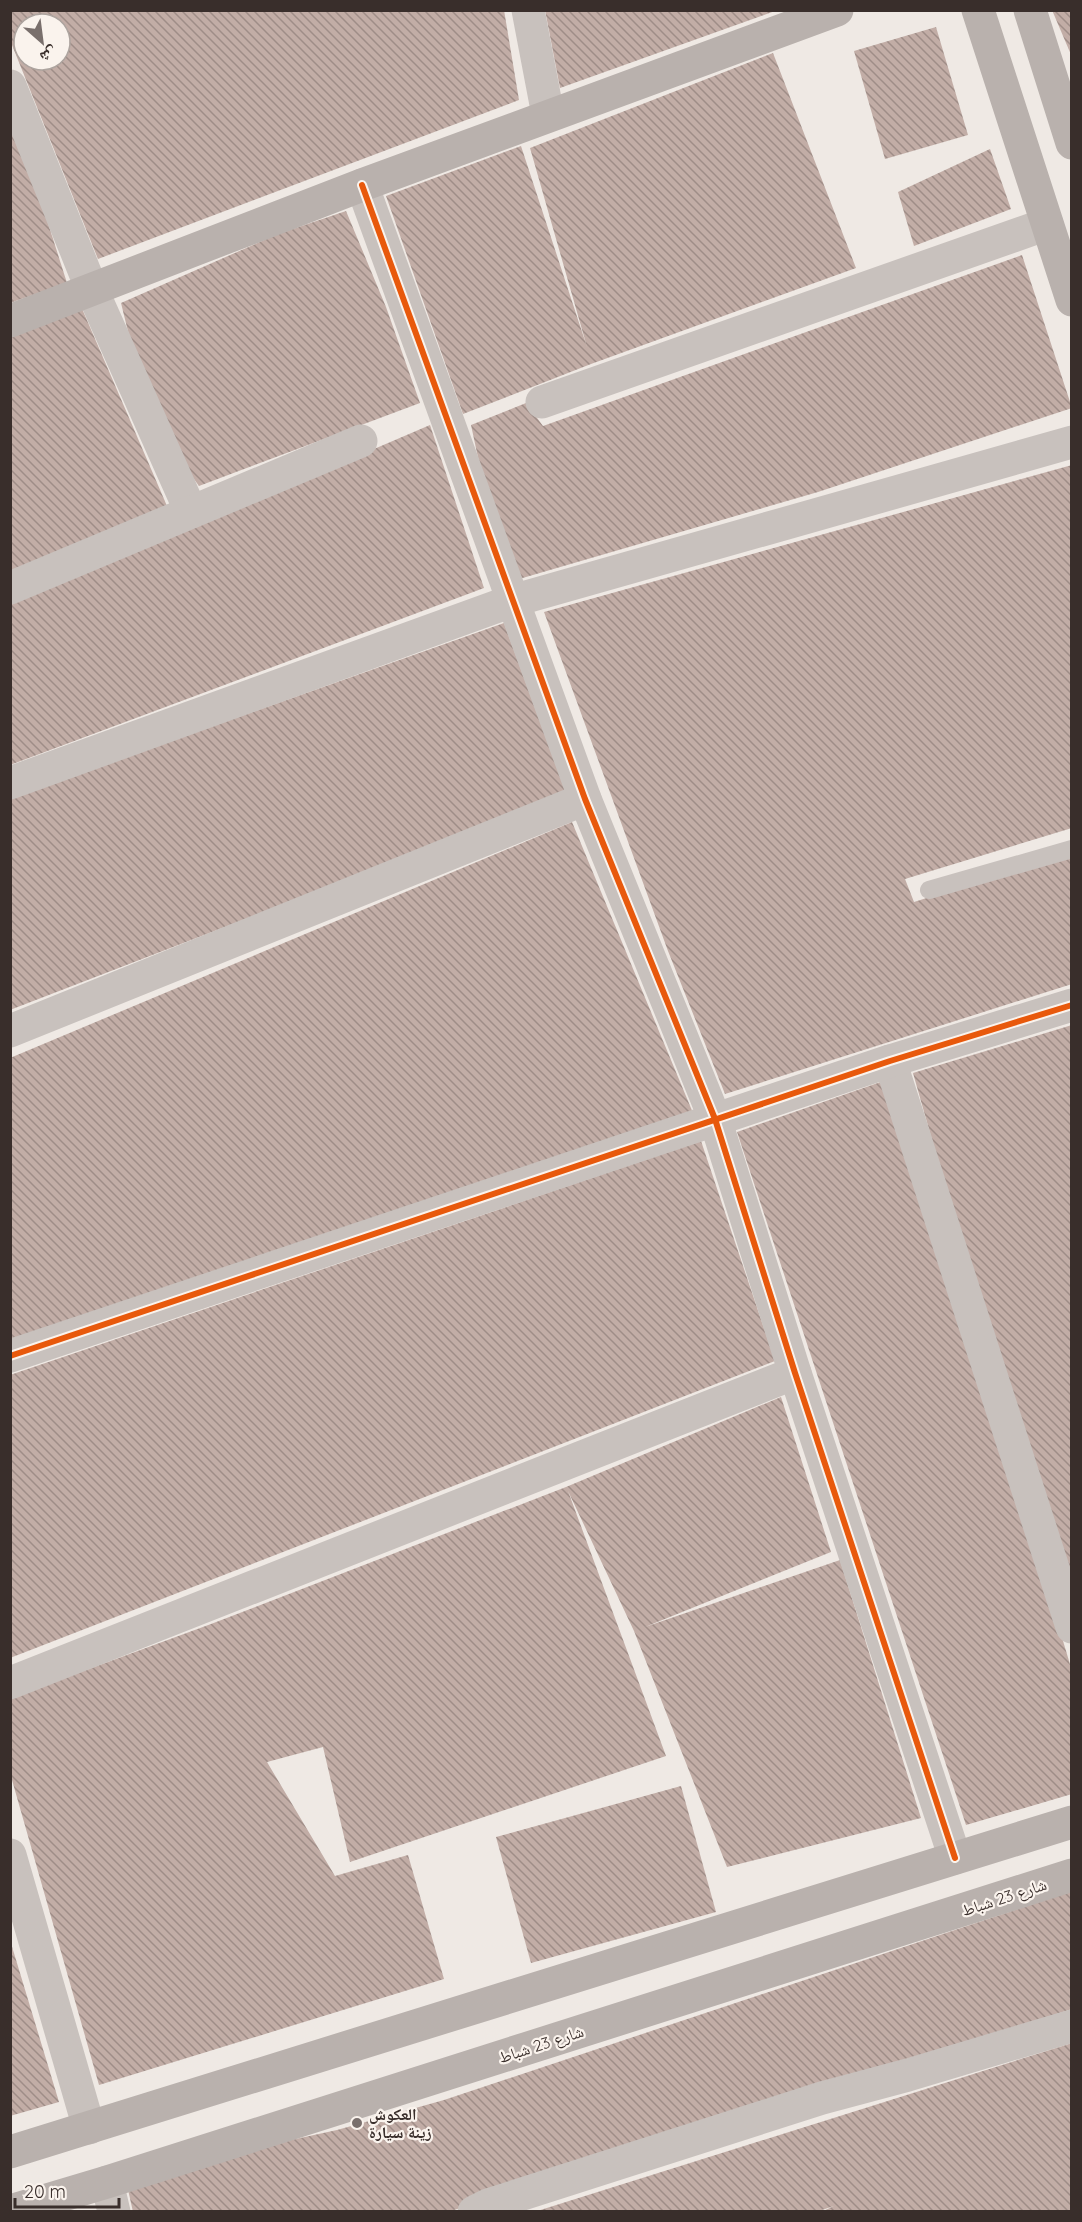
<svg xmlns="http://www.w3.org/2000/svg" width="1082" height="2222" font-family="Quicksand,'Noto Naskh Arabic',sans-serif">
<defs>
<pattern id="building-back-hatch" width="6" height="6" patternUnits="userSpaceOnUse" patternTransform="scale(1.5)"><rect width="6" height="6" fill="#c2ada6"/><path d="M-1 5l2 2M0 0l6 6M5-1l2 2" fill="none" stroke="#9f8d87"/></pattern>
</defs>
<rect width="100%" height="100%" fill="#efe9e4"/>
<g fill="url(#building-back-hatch)" fill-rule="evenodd">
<path d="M10,10H504L519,100L98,259L10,40ZM24,24H60V60H24Z"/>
<polygon points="545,10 775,10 775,11 560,88"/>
<polygon points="1052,10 1072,10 1072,56 1069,50"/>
<polygon points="936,27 968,135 885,159 854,51"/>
<polygon points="773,53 856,268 591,364 463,414 386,196 521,146 587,347 530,148"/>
<polygon points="15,119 67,283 10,303 10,121"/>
<polygon points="990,149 1011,209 914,246 898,192"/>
<polygon points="346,211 386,307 420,403 199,486 149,417 121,303 278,234"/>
<polygon points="1022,255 1072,408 818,492 505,583 471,425 526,403 543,426"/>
<polygon points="77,297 167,506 10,572 10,327"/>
<polygon points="430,425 484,588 10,765 10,605"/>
<polygon points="1072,465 1072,828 905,879 914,902 1072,852 1072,984 725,1094 668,951 544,612"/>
<polygon points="504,623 567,795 10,1010 10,798"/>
<polygon points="572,822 698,1125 10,1341 10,1058"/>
<polygon points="1072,1025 1072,1611 1055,1574 913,1073"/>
<polygon points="895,1077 1072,1671 1072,1794 966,1825 737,1132"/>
<polygon points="701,1141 775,1361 10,1658 10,1375"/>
<polygon points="781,1397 831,1552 645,1627 840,1560 921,1818 727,1867 634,1631 568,1491 666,1756 350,1862 323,1747 267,1762 335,1876 408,1855 444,1979 99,2085 10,1773 10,1698 211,1624 566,1487"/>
<polygon points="681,1786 716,1912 531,1963 496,1837"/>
<polygon points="1072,1891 1072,2009 448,2212 133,2212 125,2176 337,2130 444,2100"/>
<polygon points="10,1940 59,2102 10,2116"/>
<polygon points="1072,2043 1072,2212 821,2212 834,2206 816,2212 534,2212"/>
</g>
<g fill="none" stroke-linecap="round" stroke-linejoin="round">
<polyline stroke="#c8c1bd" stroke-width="18" points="929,890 1072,849"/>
<g stroke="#c8c1bd" stroke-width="33">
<polyline points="528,10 548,115"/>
<polyline points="10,86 92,290 191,512"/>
<polyline points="362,185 585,799 715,1119 795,1373 955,1858"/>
<polyline points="542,402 1047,224"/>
<polyline points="10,588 361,441"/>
<polyline points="10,783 512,601 1072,442"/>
<polyline points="10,1031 585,799"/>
<polyline points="890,1061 1072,1627"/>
<polyline points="10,1356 890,1061 1072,1005"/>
<polyline points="10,1683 795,1373"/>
<polyline points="10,1855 89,2128"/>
<polyline points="107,2182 114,2212"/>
<polyline points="474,2212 488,2205 822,2098 908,2075 1072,2026"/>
</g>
<g stroke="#b9b1ad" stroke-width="33">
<polyline points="978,10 1072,300"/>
<polyline points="1030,10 1072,143"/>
<polyline points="10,321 362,185 837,10"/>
<polyline points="10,2152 1072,1822"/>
<polyline points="10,2211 107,2182 1072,1875"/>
</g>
<defs>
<g id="cycleway">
<polyline points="362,185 585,799 715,1119 795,1373 955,1858"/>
<polyline points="10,1356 890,1061 1072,1005"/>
</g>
</defs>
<use href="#cycleway" stroke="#faf3ed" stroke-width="10"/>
<use href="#cycleway" stroke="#e8590c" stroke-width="6"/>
</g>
<circle fill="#796f6c" stroke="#faf3ed" stroke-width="2" cx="357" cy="2123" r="6"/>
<g text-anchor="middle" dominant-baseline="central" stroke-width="4.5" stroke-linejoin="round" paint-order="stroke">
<g font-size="16" fill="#392e2b" stroke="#faf3ed">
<text transform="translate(1004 1897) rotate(-18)">شارع 23 شباط</text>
<text transform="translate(541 2044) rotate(-18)">شارع 23 شباط</text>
</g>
<g font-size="16" font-weight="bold" fill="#392e2b" stroke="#faf3ed" text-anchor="start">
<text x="369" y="2114">العكوش<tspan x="369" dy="18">زينة سيارة</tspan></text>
</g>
</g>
<rect width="1082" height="2222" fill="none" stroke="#392e2b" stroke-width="24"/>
<g transform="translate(42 42) rotate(152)"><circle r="28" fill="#faf3ed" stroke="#ada49f" stroke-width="1.5"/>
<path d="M0-4.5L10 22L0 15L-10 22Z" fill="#796f6c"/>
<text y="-9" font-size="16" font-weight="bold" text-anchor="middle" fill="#392e2b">ش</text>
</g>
<path d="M15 2198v9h104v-9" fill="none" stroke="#392e2b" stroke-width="3"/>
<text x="24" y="2198" font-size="18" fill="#392e2b" stroke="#faf3ed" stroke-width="4.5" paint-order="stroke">20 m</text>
</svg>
